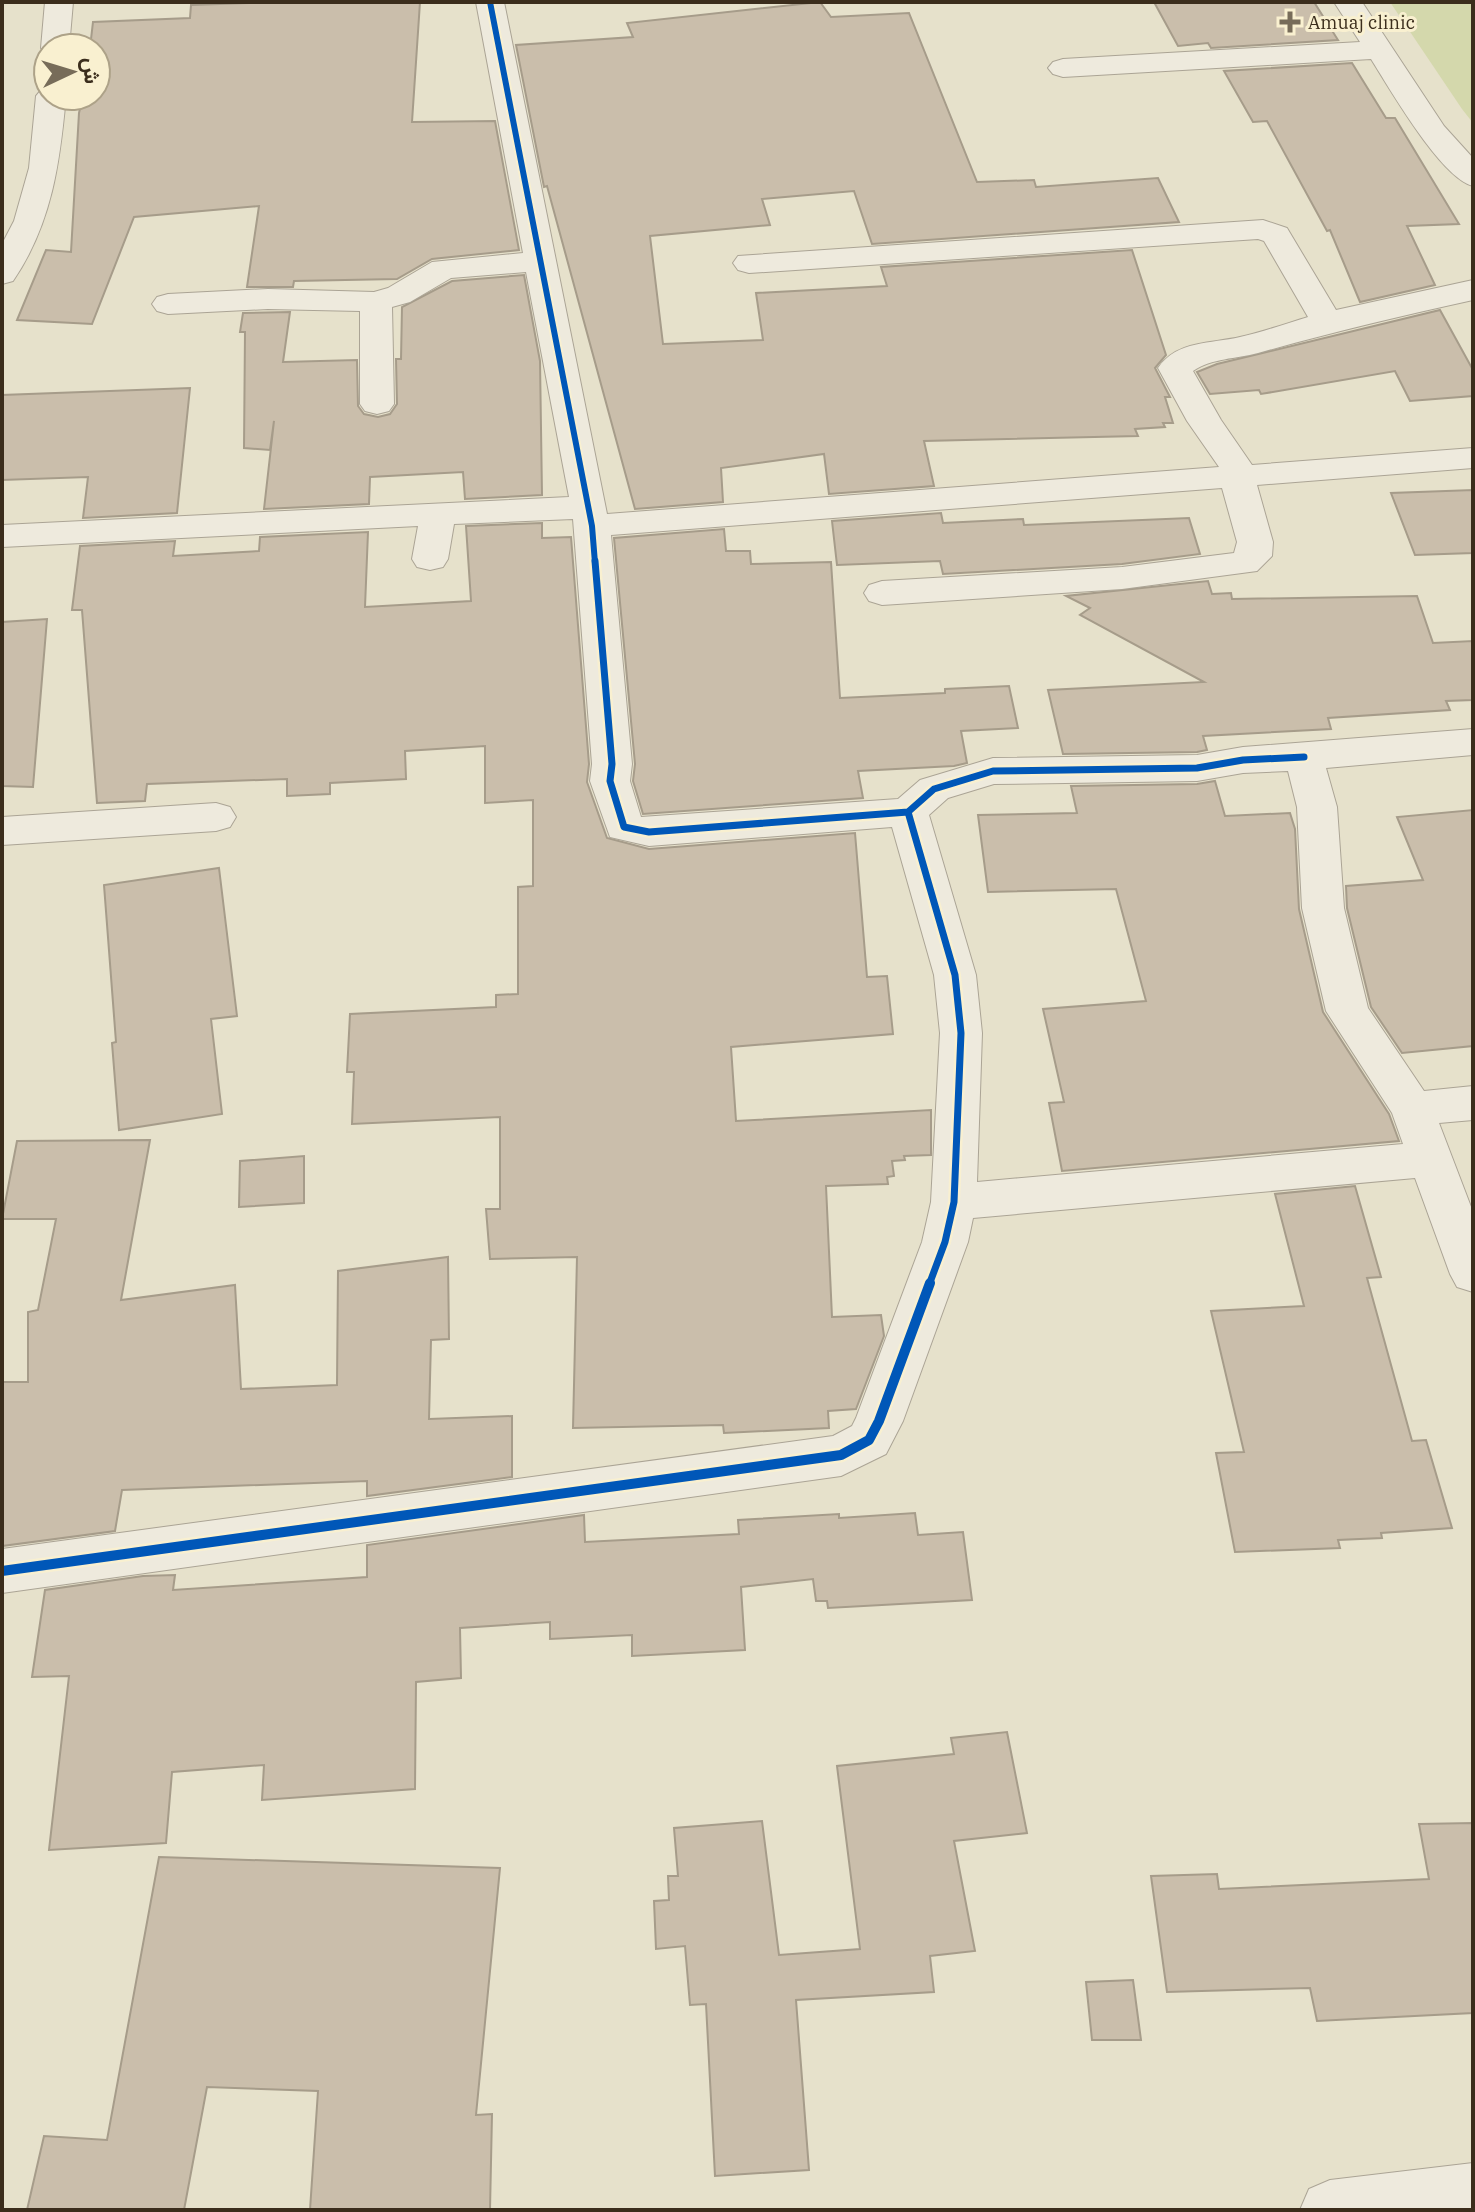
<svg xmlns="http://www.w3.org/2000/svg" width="1475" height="2212" font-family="'IBM Plex Serif',Vazirmatn,serif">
<rect width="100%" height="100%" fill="#e6e1cb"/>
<polygon fill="#d4d8ac" points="1390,2 1473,2 1473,123 1462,109"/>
<g fill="#cabeab" stroke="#a69c8a" stroke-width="2">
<polygon points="276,2 420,2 412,122 495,121 519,250 432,259 397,279 294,281 293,287 247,287 259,206 134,217 92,324 17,320 46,250 71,252 79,113 83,96 96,96 96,48 90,48 93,22 190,18 191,5"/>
<polygon points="820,2 831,17 909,13 977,182 1034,180 1036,187 1158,178 1179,222 872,244 854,191 762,199 770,225 650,236 663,344 763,340 756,293 887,286 881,267 1132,250 1166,355 1155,368 1170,397 1165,397 1173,423 1163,423 1165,427 1135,429 1138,436 924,441 934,486 829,494 824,454 721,468 723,502 635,509 547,186 544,187 516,45 633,37 627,23"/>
<polygon points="1154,2 1314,2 1338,40 1211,48 1208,43 1178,46"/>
<polygon points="1352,63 1386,118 1395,118 1459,224 1407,226 1435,285 1360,302 1330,230 1327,231 1267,121 1253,122 1224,71"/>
<polygon points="524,275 540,361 542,495 465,499 463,472 370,477 369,504 264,509 274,421 270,450 244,448 245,332 240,332 243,313 290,312 283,362 357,360 358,406 364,414 378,417 390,414 397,404 396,359 401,359 402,307 452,281"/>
<polygon points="1440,310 1473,370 1473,396 1410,401 1395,371 1261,394 1259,390 1210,394 1197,372 1217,364"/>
<polygon points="190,388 177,513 83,518 88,477 2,480 2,395"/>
<polygon points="1473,490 1473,553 1415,555 1391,493"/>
<polygon points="941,513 943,523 1023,519 1024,525 1189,518 1200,554 1122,564 943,574 940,561 837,565 832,521"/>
<polygon points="542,523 542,538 571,537 589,764 587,782 607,838 649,849 855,833 867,977 887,976 893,1034 731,1047 736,1121 931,1110 931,1155 904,1156 905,1160 892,1161 894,1176 887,1177 888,1184 826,1186 832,1317 881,1315 884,1336 856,1409 828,1411 829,1428 724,1433 723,1425 573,1428 577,1257 490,1259 486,1209 500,1209 500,1117 352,1124 354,1072 347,1072 350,1014 496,1007 496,995 518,994 518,887 533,886 533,800 485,803 485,746 405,751 406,779 330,783 330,794 287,796 287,779 147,784 145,801 97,803 82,610 72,610 80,546 175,541 173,556 259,551 260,537 368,532 365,607 471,601 466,526"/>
<polygon points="724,529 726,551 750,551 751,564 831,562 840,698 945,693 945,689 1009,686 1018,728 961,731 967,763 954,766 858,771 863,798 643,814 633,781 635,764 614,538"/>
<polygon points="1208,581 1212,594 1231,593 1232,599 1417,596 1433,643 1473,641 1473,700 1446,701 1450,710 1328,718 1331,729 1203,736 1207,750 1197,752 1063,754 1048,690 1204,682 1080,615 1090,608 1066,596"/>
<polygon points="47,619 33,787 2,786 2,622"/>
<polygon points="1215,781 1225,816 1290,813 1295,829 1299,909 1323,1012 1389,1114 1399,1141 1062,1171 1049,1103 1064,1102 1043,1009 1146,1001 1116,889 988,892 978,815 1077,813 1071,786 1197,784"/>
<polygon points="1473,810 1473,1046 1402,1053 1371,1007 1347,908 1346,886 1423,880 1397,817"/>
<polygon points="219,868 237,1016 211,1019 222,1114 119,1130 112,1043 116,1042 104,885"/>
<polygon points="150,1140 121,1300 235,1285 241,1389 337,1385 338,1271 448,1257 449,1339 431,1340 429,1419 512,1416 512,1477 367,1496 367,1481 122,1490 115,1531 2,1546 2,1382 28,1382 28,1312 38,1310 56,1219 2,1219 17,1141"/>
<polygon points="304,1156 304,1203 239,1207 240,1161"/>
<polygon points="1355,1186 1381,1277 1367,1278 1412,1441 1426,1440 1452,1528 1381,1533 1382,1538 1338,1540 1340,1548 1235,1552 1216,1453 1244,1452 1211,1311 1304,1306 1275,1194"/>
<polygon points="915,1513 918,1535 963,1532 972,1600 828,1608 827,1601 816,1601 813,1579 741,1587 745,1650 632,1656 632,1635 550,1639 550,1622 460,1628 461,1678 416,1682 415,1789 262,1800 264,1765 172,1772 166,1843 49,1850 69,1676 32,1677 45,1590 143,1576 175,1575 173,1590 367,1577 367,1545 584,1515 585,1542 739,1534 738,1520 839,1514 839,1518"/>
<polygon points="1007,1732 1027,1833 954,1841 975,1951 930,1956 934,1992 796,2000 809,2170 715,2176 706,2004 690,2005 685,1946 656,1949 654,1901 669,1900 668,1876 678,1876 674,1828 762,1821 779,1955 860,1949 837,1766 954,1754 951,1738"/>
<polygon points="1473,1823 1473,2013 1317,2021 1310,1988 1167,1992 1151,1876 1217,1874 1219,1889 1429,1879 1419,1824"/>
<polygon points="159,1857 500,1868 476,2115 492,2114 490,2210 310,2210 318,2091 207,2087 184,2210 27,2210 44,2136 107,2140"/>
<polygon points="1133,1980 1141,2040 1092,2040 1086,1982"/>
</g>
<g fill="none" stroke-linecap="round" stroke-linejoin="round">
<defs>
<g id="minor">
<polygon points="45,2 73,2 69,48 48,48 48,55 41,48"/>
<path d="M476,2H504L607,514L1219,467L1187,421L1158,368C1177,340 1211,344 1240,337C1263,332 1285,324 1308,317L1264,241L1258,239L749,273L738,270L733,263L738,256L1263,220L1287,228L1336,310L1473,280V300C1400,316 1329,333 1258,353C1236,359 1212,358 1193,371L1221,420L1252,465L1473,448V468L1257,485L1273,542L1272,556L1257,571L1122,589L882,605L869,601L864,593L869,585L882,581L1122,567L1234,553L1237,542L1222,488L611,535L632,764L630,781L641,817L898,799L920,780L993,758L1197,755L1243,747L1473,729V755L1326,768L1337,807L1344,908L1368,1008L1424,1091L1473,1086V1120L1439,1123L1473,1212V1292L1457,1287L1450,1274L1415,1178L973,1218L968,1242L903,1421L886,1454L841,1476L2,1593V1549L833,1436L852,1426L856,1418L922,1242L931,1202L940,1033L934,975L892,827L649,846L610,837L590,781L592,764L573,519L454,524L448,559L443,567L430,570L417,567L412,559L418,526L2,547V525L569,497L526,272L451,278L410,302L392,307L394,404L389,411L377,414L365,411L360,404V311L268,309L168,314L157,311L152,304L157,297L168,294L268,289L374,292L388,288L432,262L523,253ZM1288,771L1297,807L1302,908L1326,1011L1392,1113L1403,1144L977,1182L982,1033L976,975L929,815L948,798L994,784L1197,781L1243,773Z"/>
<path d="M1334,2H1362L1444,126L1473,158V186C1441,178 1390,89 1371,59L1063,77L1053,74L1048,68L1053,62L1063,59L1360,42Z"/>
<path d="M48,88V96H66C60,162 52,224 13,281L2,284V244L14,221L29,168L36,96L41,90Z"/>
<polygon points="216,803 230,807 236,817 230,827 216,831 2,845 2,817"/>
<polygon points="1473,2163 1473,2210 1300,2210 1309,2189 1330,2180"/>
</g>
</defs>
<use href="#minor" stroke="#aba495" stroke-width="2"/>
<use href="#minor" fill="#eeeadd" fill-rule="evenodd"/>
<defs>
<polyline id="cycleway-far2" points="490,2 592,526 595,563"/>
<g id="cycleway-far1">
<polyline points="595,561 612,764 610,781 624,827 649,832 908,812 934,789 993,771 1197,768 1243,760 1304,757"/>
<polyline points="908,812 955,975 961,1033 954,1202 945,1242 929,1285"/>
</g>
<polyline id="cycleway" points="2,1571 841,1455 869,1440 879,1421 930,1283"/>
</defs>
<use href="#cycleway-far2" stroke="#f9f0d0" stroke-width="10"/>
<use href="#cycleway-far1" stroke="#f9f0d0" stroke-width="12"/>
<use href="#cycleway" stroke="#f9f0d0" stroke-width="15"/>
<use href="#cycleway-far2" stroke="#0057b8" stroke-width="6"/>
<use href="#cycleway-far1" stroke="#0057b8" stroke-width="7"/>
<use href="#cycleway" stroke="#0057b8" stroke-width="10"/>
</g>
<path fill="#776c59" stroke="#f9f0d0" stroke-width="3" d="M1286 10h8v8h8v8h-8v8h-8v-8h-8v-8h8z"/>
<g text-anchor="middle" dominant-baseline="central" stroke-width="6" stroke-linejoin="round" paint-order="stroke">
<g font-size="18" fill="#3b2d1c" stroke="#f9f0d0" text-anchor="start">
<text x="1308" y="22">Amuaj clinic</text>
</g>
</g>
<rect width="1475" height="2212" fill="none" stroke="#3b2d1c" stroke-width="8"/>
<g transform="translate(72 72) rotate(86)"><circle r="38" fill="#f9f0d0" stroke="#ada288" stroke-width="2"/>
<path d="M0-6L14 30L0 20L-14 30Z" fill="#776c59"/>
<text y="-12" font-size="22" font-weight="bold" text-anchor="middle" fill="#3b2d1c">ش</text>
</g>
</svg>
